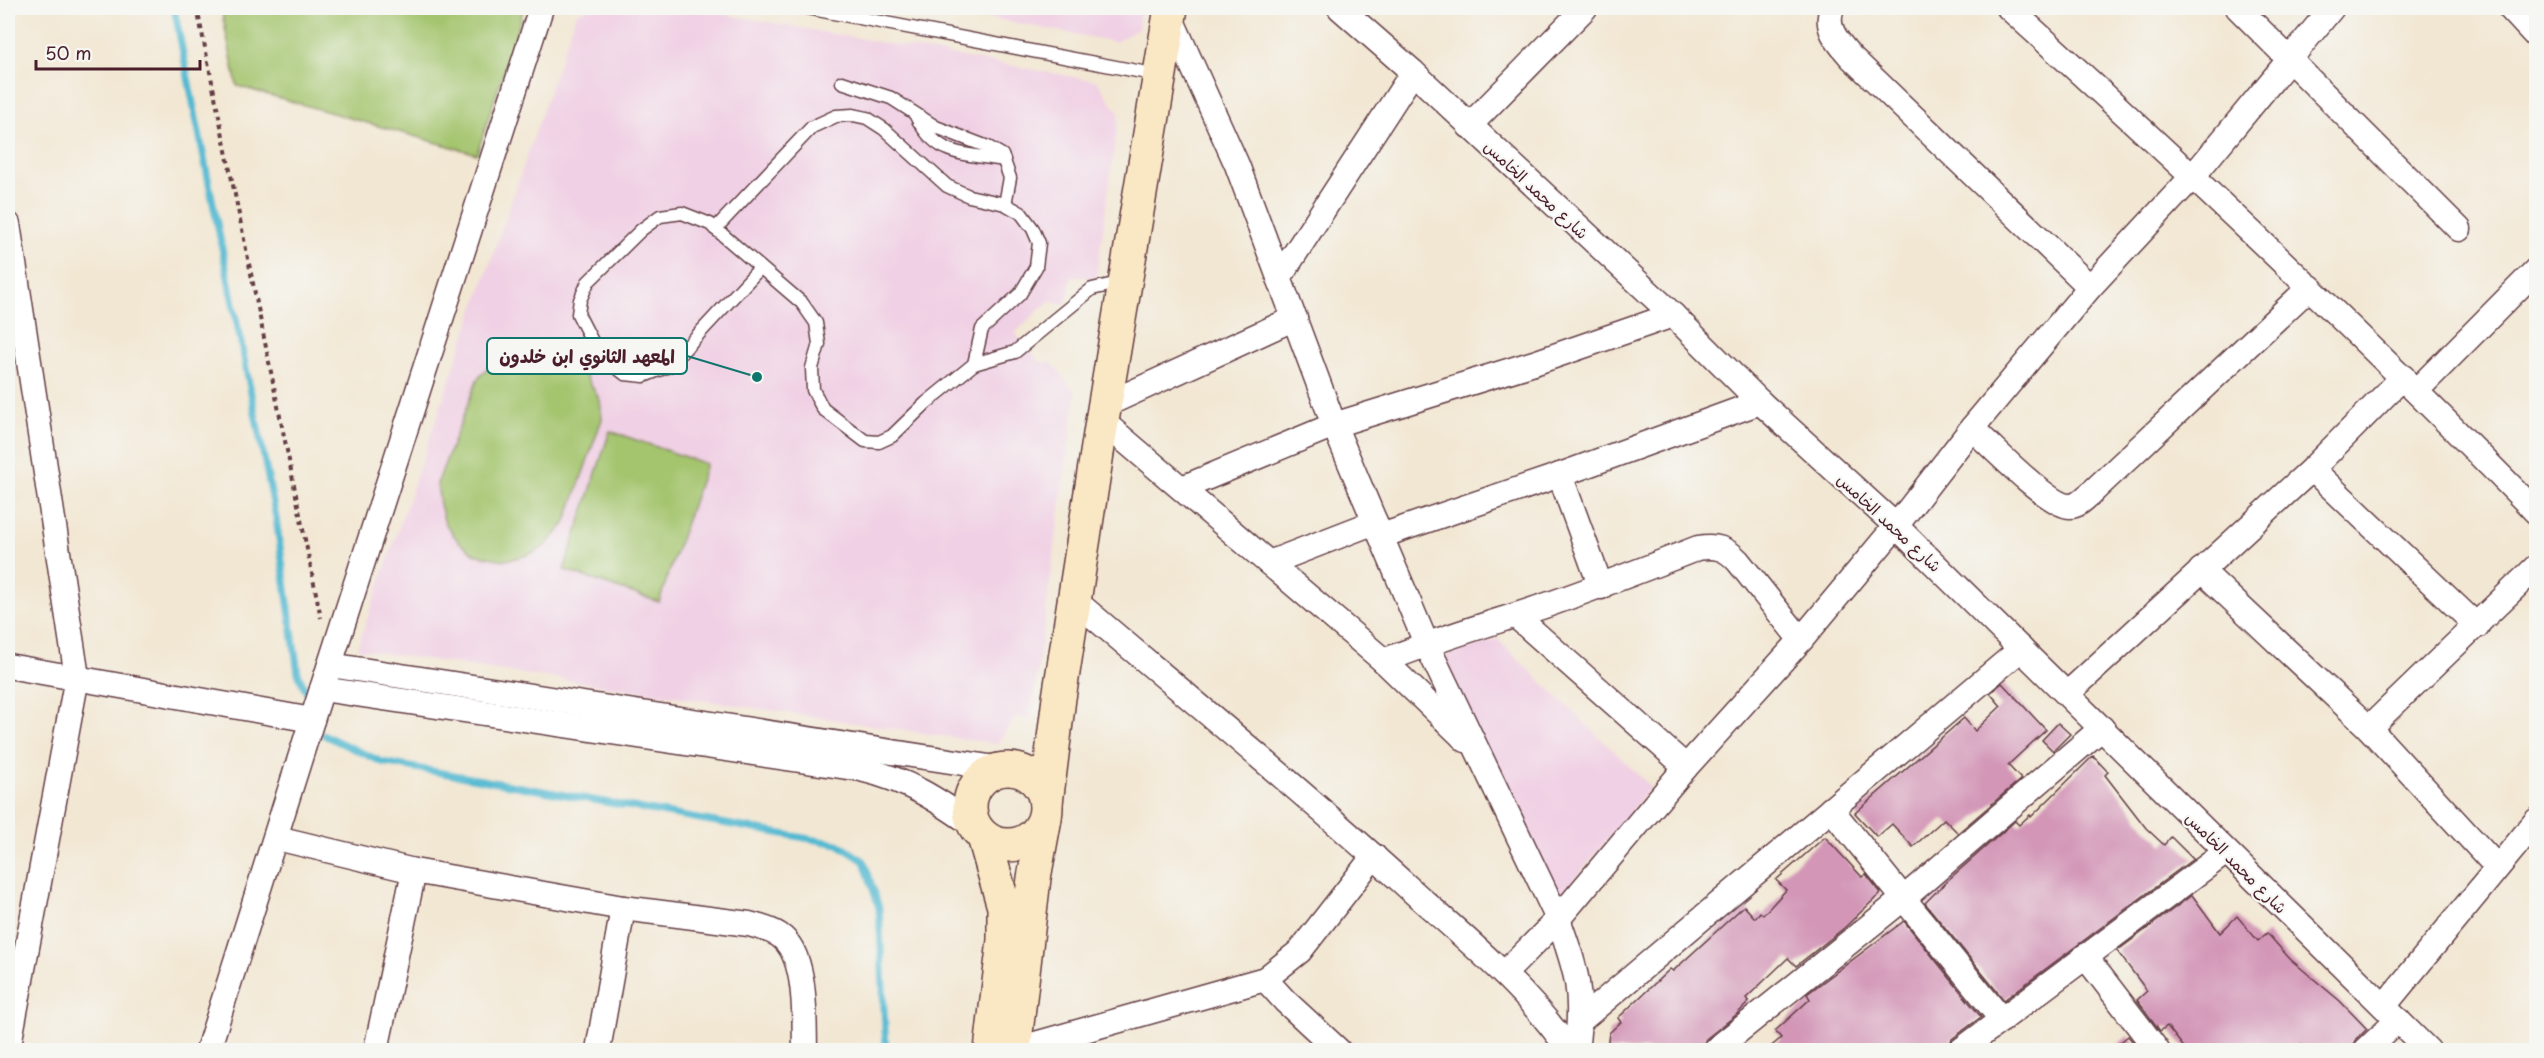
<svg xmlns="http://www.w3.org/2000/svg" width="2544" height="1058" font-family="'Playpen Sans','Playpen Sans Arabic',sans-serif">
<rect width="100%" height="100%" fill="#f6f6f2"/>
<filter id="ink" filterUnits="userSpaceOnUse"><feTurbulence type="fractalNoise" baseFrequency=".0167" numOctaves="2"/><feDisplacementMap in="SourceGraphic" scale="12" xChannelSelector="R" yChannelSelector="G"/><feConvolveMatrix kernelMatrix="1 2 1 2 8 2 1 2 1" color-interpolation-filters="sRGB"/></filter>
<filter id="wash" filterUnits="userSpaceOnUse"><feTurbulence type="fractalNoise" baseFrequency=".008" numOctaves="4" result="noise"/><feDisplacementMap in="SourceGraphic" scale="24" xChannelSelector="R" yChannelSelector="G"/><feGaussianBlur stdDeviation="1.35" result="paint"/><feColorMatrix in="noise" values="0 0 0 0 0 0 0 0 0 0 0 0 0 0 0 0 0 1.4 0 .05"/><feComposite in="paint" operator="in"/></filter>
<g filter="url(#wash)">
<rect width="100%" height="100%" fill="#f2e7d3"/>
<g fill="#f0d0e4">
<polygon points="589,8 689,8 1097,81 1119,114 1096,279 1072,276 1066,304 1049,301 1015,333 1040,362 1051,362 1076,393 1031,719 1016,717 997,744 357,649 576,14"/>
<polygon points="938,8 1140,8 1138,29 1115,42"/>
<polygon points="1497,639 1651,787 1564,892 1548,891 1442,657"/>
</g>
<g fill="#a4c56e" stroke="#77724c" stroke-width="1.5">
<polygon points="221,8 524,8 477,154 237,86"/>
<polygon points="529,349 548,351 569,359 584,373 600,400 602,419 565,524 543,548 525,556 506,560 493,558 475,554 459,542 445,524 440,504 437,484 477,380 492,362 511,353"/>
<polygon points="610,431 706,464 659,602 564,570"/>
</g>
<g fill="none" stroke-linecap="round" stroke-linejoin="round">
<g stroke="#53b9d1" stroke-width="7">
<polyline points="174,8 276,518 298,673 305,690"/>
<polyline points="324,735 382,762 838,844 864,861 879,908 886,1050"/>
</g>
</g>
<g id="blocks">
<g fill="#d396b7">
<polygon points="2002,683 2046,730 2008,765 2021,779 1958,833 1944,819 1913,847 1892,824 1877,837 1855,813 1964,718 1975,731 2001,706 1990,693"/>
<polygon points="2058,723 2070,734 2053,751 2042,740"/>
<polygon points="2093,756 2108,772 2105,775 2146,828 2164,845 2171,837 2193,859 2004,1000 1925,903 1947,881 2015,821 2019,825 2030,815 2031,817"/>
<polygon points="1825,837 1862,877 1866,874 1881,893 1844,928 1796,966 1788,958 1746,998 1749,1002 1736,1015 1706,1039 1701,1050 1607,1050 1609,1033 1621,1022 1618,1018 1670,969 1673,971 1744,906 1755,918 1760,912 1763,915 1786,890 1776,880"/>
<polygon points="2192,895 2220,933 2237,916 2258,941 2267,933 2290,959 2340,1001 2367,1029 2356,1040 2352,1050 2307,1050 2302,1045 2295,1050 2186,1050 2167,1026 2160,1031 2137,1000 2147,991 2117,951"/>
<polygon points="1904,921 1981,1017 1952,1039 1947,1050 1767,1050 1781,1038 1775,1031 1810,999 1807,994"/>
<polygon points="2128,1036 2138,1048 2135,1050 2111,1050"/>
</g>
</g>
</g>
<g filter="url(#ink)">
<use href="#blocks" fill-opacity="0" stroke="#633d44" stroke-width="1.5"/>
<g fill="none" stroke-linecap="round" stroke-linejoin="round">
<defs>
<g id="lane">
<polyline points="807,8 1158,75"/>
<polyline points="842,82 891,98 936,127 988,147 1002,155 1010,178 1005,204"/>
<path d="M915,114C936,157 961,153 1004,160"/>
<polyline points="715,229 812,127 836,116 853,115 867,118 884,129 947,186 969,196 1005,204 1021,213 1033,229 1039,243 1036,267 1020,294 982,329 974,364"/>
<polyline points="760,268 669,366 644,376 625,374 598,353 578,314 580,300 588,282 641,230 660,216 682,213 710,224 802,303 816,323 819,344 812,368 813,390 823,409 865,441 879,442 892,436 926,403 974,364 1015,352 1092,289 1123,282"/>
</g>
<g id="street">
<polyline points="1340,8 1413,72 1673,315 1760,402 1896,526 2428,1050"/>
<path d="M1832,8C1824,28 1838,42 1851,57L2090,287"/>
<path d="M2009,8C2189,171 2366,338 2536,512"/>
<polyline points="2238,8 2459,229"/>
<polyline points="2510,8 2536,36"/>
<path d="M1169,14L1237,165L1334,425L1426,643L1558,919C1577,972 1584,993 1576,1050"/>
<polyline points="1469,126 1585,8"/>
<polyline points="8,224 77,677 8,1050"/>
<polyline points="1279,278 1413,72"/>
<polyline points="2417,390 2536,270"/>
<polyline points="1105,405 1295,318"/>
<polyline points="1102,421 1384,661 1466,740"/>
<path d="M1972,428C1989,444 2050,507 2070,506C2078,506 2084,499 2090,494L2310,287"/>
<polyline points="2312,469 2477,626"/>
<polyline points="1560,475 1601,587"/>
<polyline points="1182,488 1334,425 1534,363 1673,315"/>
<polyline points="1381,536 1560,475 1760,402"/>
<polyline points="1269,563 1375,522"/>
<polyline points="2201,570 2369,728 2497,867"/>
<path d="M1074,600C1187,696 1301,790 1411,890C1467,940 1526,988 1569,1050"/>
<polyline points="1516,616 1686,767"/>
<path d="M1384,661C1436,639 1490,624 1544,606C1596,588 1647,568 1698,548C1716,545 1726,548 1738,561L1801,640"/>
<polyline points="330,665 1002,769"/>
<polyline points="8,666 312,720"/>
<path d="M322,689L861,769C908,780 938,800 976,827"/>
<polyline points="2067,694 2312,469 2403,377"/>
<polyline points="2369,728 2536,567"/>
<polyline points="1831,809 2002,1020"/>
<path d="M277,838L414,871L623,908L749,924C759,927 770,929 779,935C808,954 804,1020 805,1050"/>
<polyline points="2085,956 2157,1050"/>
<polyline points="1504,974 1558,919 1686,767 1801,640 1896,526 1972,428 2090,287 2194,175 2332,8"/>
<polyline points="1265,979 1285,1001 1338,1050"/>
<polyline points="2384,1006 2536,821"/>
<polyline points="1580,1021 2021,649"/>
<polyline points="208,1050 312,720 541,8"/>
<polyline points="376,1050 414,871"/>
<polyline points="598,1050 623,908"/>
<polyline points="1014,1050 1265,979 1300,951 1374,856"/>
<polyline points="1715,1050 1903,899 2102,728"/>
<polyline points="1961,1050 2226,852"/>
<polyline points="2366,1050 2398,1020"/>
</g>
<g id="secondary">
<circle cx="1008" cy="807" r="38"/>
<polyline points="1046,803 1059,698 1102,421 1171,8"/>
<polyline points="984,837 1004,907 1004,940 991,1050"/>
<polyline points="1014,1050 1034,878 1045,818"/>
</g>
</defs>
<use href="#lane" stroke="#633d44" stroke-width="15"/>
<use href="#street" stroke="#633d44" stroke-width="27"/>
<use href="#secondary" stroke="#633d44" stroke-width="36"/>
<polyline stroke="#633d44" stroke-width="4" stroke-dasharray="4.5 4.5" stroke-linecap="butt" points="197,8 321,618"/>
<use href="#lane" stroke="#fff" stroke-width="12"/>
<use href="#street" stroke="#fff" stroke-width="24"/>
<use href="#secondary" stroke="#fae7c3" stroke-width="33"/>
</g>
</g>
<g text-anchor="middle" dominant-baseline="central" stroke-width="4.5" stroke-linejoin="round" paint-order="stroke">
<g font-size="16" fill="#4a1f2b" stroke="#f6f6f2">
<text transform="translate(1537 189) rotate(43)">شارع محمد الخامس</text>
<text transform="translate(1890 522) rotate(43)">شارع محمد الخامس</text>
<text transform="translate(2237 862) rotate(45)">شارع محمد الخامس</text>
</g>
</g>
<path fill="none" stroke="#0f766e" stroke-width="2" d="M757 377L687 356"/>
<circle fill="#0f766e" stroke="#f6f6f2" stroke-width="2" cx="757" cy="377" r="6"/>
<rect fill="#f6f6f2" stroke="#0f766e" stroke-width="2" x="487" y="338" width="200" height="36" rx="6"/>
<g font-size="18" text-anchor="middle" font-weight="bold" fill="#4a1f2b">
<text x="587" y="363">المعهد الثانوي ابن خلدون</text>
</g>
<rect width="2544" height="1058" fill="none" stroke="#f6f6f2" stroke-width="30"/>
<path d="M36 60v9h164v-9" fill="none" stroke="#4a1f2b" stroke-width="3"/>
<text x="45" y="60" font-size="18" fill="#4a1f2b" stroke="#f6f6f2" stroke-width="4.5" paint-order="stroke">50 m</text>
</svg>
